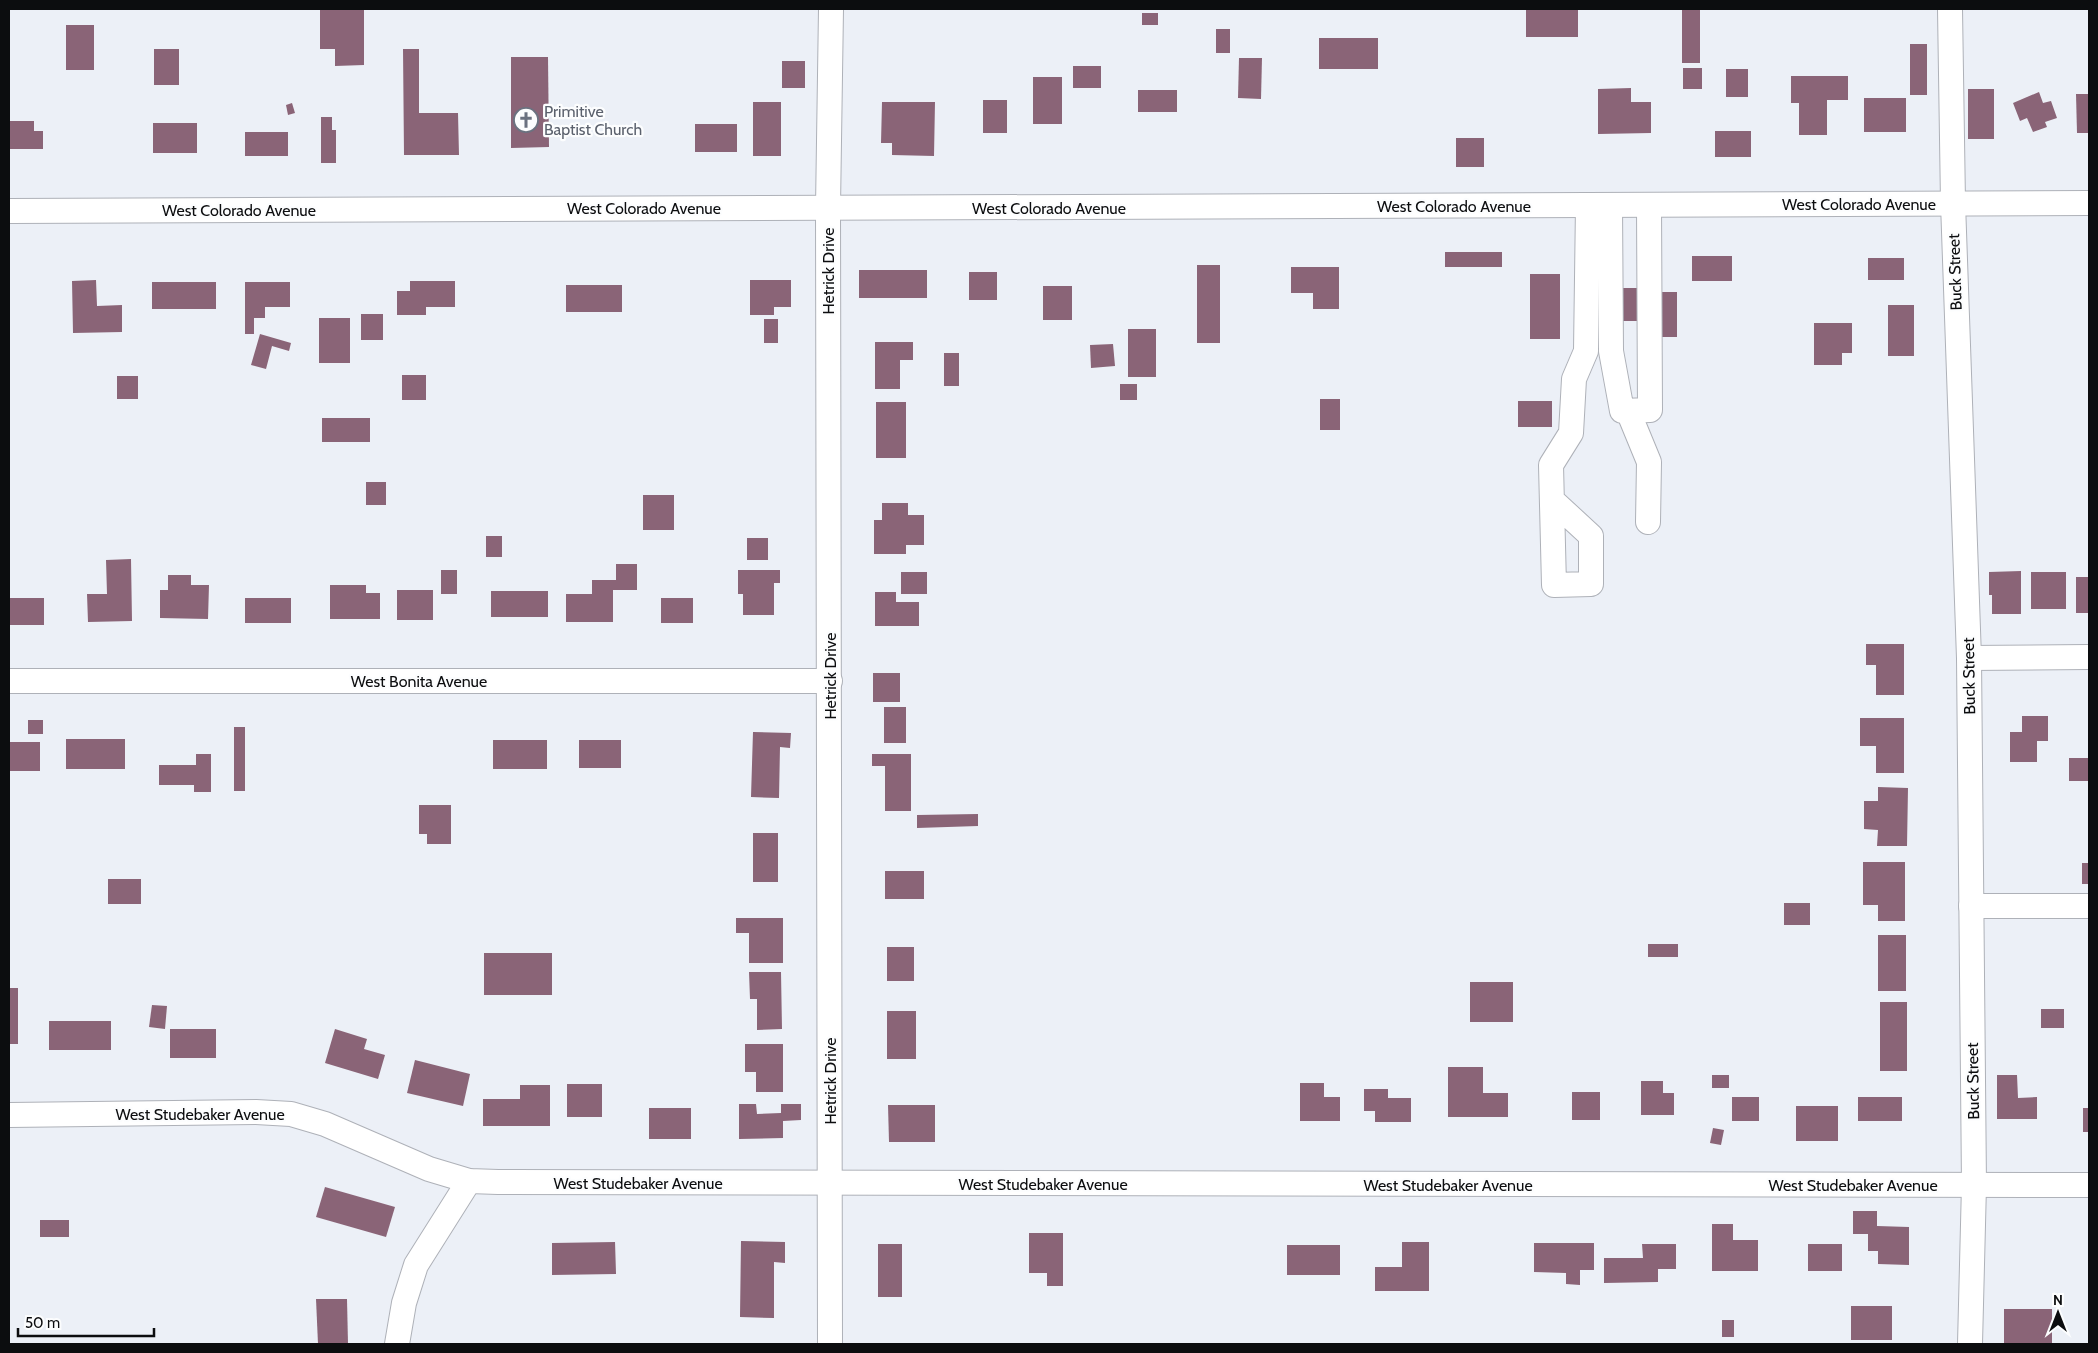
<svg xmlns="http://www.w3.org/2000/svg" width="2098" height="1353" font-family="Cabin,sans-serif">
<rect width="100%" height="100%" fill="#ecf0f7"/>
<g fill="#8a6477">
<polygon points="320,9 364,9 364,65 335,66 335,49 320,49"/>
<rect x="1682" y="9" width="18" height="54"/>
<rect x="1526" y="10" width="52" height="27"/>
<rect x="1142" y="13" width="16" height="12"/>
<rect x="66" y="25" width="28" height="45"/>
<rect x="1216" y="29" width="14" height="24"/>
<rect x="1319" y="38" width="59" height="31"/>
<rect x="1910" y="44" width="17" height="51"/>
<rect x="154" y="49" width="25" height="36"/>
<polygon points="403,49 419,49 419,113 458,113 459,155 404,155"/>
<polygon points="511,57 548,57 549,147 511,148"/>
<polygon points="1239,58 1262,58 1261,99 1238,98"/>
<rect x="782" y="61" width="23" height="27"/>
<rect x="1073" y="66" width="28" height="22"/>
<rect x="1683" y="68" width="19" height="21"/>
<rect x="1726" y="69" width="22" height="28"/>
<polygon points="1791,76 1848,76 1848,100 1827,100 1827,135 1799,135 1799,103 1791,103"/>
<rect x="1033" y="77" width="29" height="47"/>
<polygon points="1631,88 1631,102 1651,102 1651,133 1598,134 1598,89"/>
<rect x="1968" y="89" width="26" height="50"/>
<rect x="1138" y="90" width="39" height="22"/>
<polygon points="2039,92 2043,103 2051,101 2057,118 2045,122 2047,127 2033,132 2027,118 2020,121 2013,103"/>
<polygon points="2076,94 2089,94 2089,133 2077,133"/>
<rect x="1864" y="98" width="42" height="34"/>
<rect x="983" y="100" width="24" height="33"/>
<rect x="753" y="102" width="28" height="54"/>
<polygon points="882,102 935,102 934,156 892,155 892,143 881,143"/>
<polygon points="292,103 295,113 288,115 286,105"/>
<polygon points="321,117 332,117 332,130 336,130 336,163 321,163"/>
<polygon points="9,121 34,121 34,131 43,131 43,149 9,149"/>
<rect x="153" y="123" width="44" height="30"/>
<rect x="695" y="124" width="42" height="28"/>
<rect x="1715" y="131" width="36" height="26"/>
<rect x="245" y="132" width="43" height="24"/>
<rect x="1456" y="138" width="28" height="29"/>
<rect x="1445" y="252" width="57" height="15"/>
<rect x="1692" y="256" width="40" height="25"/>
<rect x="1868" y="258" width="36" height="22"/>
<rect x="1197" y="265" width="23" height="78"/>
<polygon points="1291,267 1339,267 1339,309 1313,309 1313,293 1291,293"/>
<rect x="859" y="270" width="68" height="28"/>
<rect x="969" y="272" width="28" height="28"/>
<rect x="1530" y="274" width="30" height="65"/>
<polygon points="96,280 97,306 122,305 122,332 73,333 72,281"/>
<polygon points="750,280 791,280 791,307 774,307 774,315 750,315"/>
<polygon points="410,281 455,281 455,307 426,307 426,315 397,315 397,291 410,291"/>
<rect x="152" y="282" width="64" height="27"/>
<polygon points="245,282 290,282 290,307 265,307 265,318 254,318 254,334 245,334"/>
<rect x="566" y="285" width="56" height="27"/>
<rect x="1043" y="286" width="29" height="34"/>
<rect x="1618" y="288" width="22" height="33"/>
<rect x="1654" y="292" width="23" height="45"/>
<rect x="1888" y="305" width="26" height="51"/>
<rect x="361" y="314" width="22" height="26"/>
<rect x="319" y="318" width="31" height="45"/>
<rect x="764" y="319" width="14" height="24"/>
<polygon points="1814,323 1852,323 1852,353 1842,353 1842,365 1814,365"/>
<rect x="1128" y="329" width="28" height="48"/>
<polygon points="260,334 291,343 289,351 272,346 266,369 251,365"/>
<polygon points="875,342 913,342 913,360 900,360 900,389 875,389"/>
<polygon points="1113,344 1115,366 1091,368 1090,345"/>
<rect x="944" y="353" width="15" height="33"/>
<rect x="402" y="375" width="24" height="25"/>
<rect x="117" y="376" width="21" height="23"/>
<rect x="1120" y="384" width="17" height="16"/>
<rect x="1320" y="399" width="20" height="31"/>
<rect x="1518" y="401" width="34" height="26"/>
<rect x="876" y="402" width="30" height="56"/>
<rect x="322" y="418" width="48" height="24"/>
<rect x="366" y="482" width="20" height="23"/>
<rect x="643" y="495" width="31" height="35"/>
<polygon points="882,503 908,503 908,515 924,515 924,545 906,545 906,554 874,554 874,520 882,520"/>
<rect x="486" y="536" width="16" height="21"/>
<rect x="747" y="538" width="21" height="22"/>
<polygon points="131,559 132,621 88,622 87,594 107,594 106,560"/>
<polygon points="616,564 637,564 637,590 613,590 613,622 566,622 566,594 592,594 592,580 616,580"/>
<rect x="441" y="570" width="16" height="24"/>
<polygon points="738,570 780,570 780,583 774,583 774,615 743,615 743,594 738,594"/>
<polygon points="2021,571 2021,614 1992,614 1992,595 1989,595 1989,572"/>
<rect x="901" y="572" width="26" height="22"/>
<rect x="2031" y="572" width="35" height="37"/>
<polygon points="168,575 191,575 191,585 209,585 208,619 160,618 160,590 168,590"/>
<rect x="2076" y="577" width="13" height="36"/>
<polygon points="330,585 366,585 366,593 380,593 380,619 330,619"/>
<rect x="397" y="590" width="36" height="30"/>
<rect x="491" y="591" width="57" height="26"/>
<polygon points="875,592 896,592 896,602 919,602 919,626 875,626"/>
<rect x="9" y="598" width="35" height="27"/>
<rect x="245" y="598" width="46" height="25"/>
<rect x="661" y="598" width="32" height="25"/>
<polygon points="1866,644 1904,644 1904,695 1876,695 1876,665 1866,665"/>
<rect x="873" y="673" width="27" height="29"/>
<rect x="884" y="707" width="22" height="36"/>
<polygon points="2022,716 2048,716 2048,741 2037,741 2037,762 2010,762 2010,732 2022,732"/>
<polygon points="1860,718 1904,718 1904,773 1876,773 1876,746 1860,746"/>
<rect x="28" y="720" width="15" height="14"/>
<rect x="234" y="727" width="11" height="64"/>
<polygon points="753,732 791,733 790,748 780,747 779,798 751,797"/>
<rect x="66" y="739" width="59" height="30"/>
<rect x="493" y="740" width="54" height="29"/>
<rect x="579" y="740" width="42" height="28"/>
<rect x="9" y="742" width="31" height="29"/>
<polygon points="196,754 211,754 211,792 194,792 194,785 159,785 159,765 196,765"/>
<polygon points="872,754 911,754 911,811 885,811 885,766 872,766"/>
<rect x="2069" y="758" width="20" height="23"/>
<polygon points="1878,787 1908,788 1907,846 1877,846 1878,830 1864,829 1864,801 1878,801"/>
<polygon points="419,805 451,805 451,844 427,844 427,834 419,834"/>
<polygon points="978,814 978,826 917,828 917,815"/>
<rect x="753" y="833" width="25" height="49"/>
<polygon points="1863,862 1905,862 1905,921 1878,921 1878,905 1863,905"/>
<rect x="2082" y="863" width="7" height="21"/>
<rect x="885" y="871" width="39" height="28"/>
<rect x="108" y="879" width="33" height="25"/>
<rect x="1784" y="903" width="26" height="22"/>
<polygon points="736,918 783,918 783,963 749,963 749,933 736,933"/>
<rect x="1878" y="935" width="28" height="56"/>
<rect x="1648" y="944" width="30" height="13"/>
<rect x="887" y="947" width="27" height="34"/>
<rect x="484" y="953" width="68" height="42"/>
<polygon points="749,972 781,972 782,1029 757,1030 757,999 750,999"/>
<rect x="1470" y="982" width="43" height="40"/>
<rect x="9" y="988" width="9" height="56"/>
<rect x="1880" y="1002" width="27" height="69"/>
<polygon points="152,1005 167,1006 165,1029 149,1027"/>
<rect x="2041" y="1009" width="23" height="19"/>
<rect x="887" y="1011" width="29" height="48"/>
<rect x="49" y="1021" width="62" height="29"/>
<rect x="170" y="1029" width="46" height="29"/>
<polygon points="335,1029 367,1039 364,1049 385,1055 378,1079 325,1063"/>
<polygon points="745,1044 783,1044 783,1092 756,1092 756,1072 745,1072"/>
<polygon points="415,1060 470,1074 463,1106 407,1093"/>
<polygon points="1448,1067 1483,1067 1483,1093 1508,1093 1508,1117 1448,1117"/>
<rect x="1712" y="1075" width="17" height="13"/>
<polygon points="1997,1075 2017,1075 2018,1098 2037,1097 2037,1119 1997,1119"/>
<polygon points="1641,1081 1663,1081 1663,1093 1674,1093 1674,1115 1641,1115"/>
<polygon points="1300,1083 1324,1083 1324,1097 1340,1097 1340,1121 1300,1121"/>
<rect x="567" y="1084" width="35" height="33"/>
<polygon points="520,1085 550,1085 550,1126 483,1126 483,1099 520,1099"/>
<polygon points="1364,1089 1388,1089 1388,1098 1411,1098 1411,1122 1375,1122 1375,1111 1364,1111"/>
<rect x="1572" y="1092" width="28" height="28"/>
<rect x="1732" y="1097" width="27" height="24"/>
<rect x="1858" y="1097" width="44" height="24"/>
<polygon points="739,1104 756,1104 757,1114 781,1113 781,1104 801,1104 801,1120 783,1121 783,1138 739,1139"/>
<polygon points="888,1105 935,1105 935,1142 889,1142"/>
<rect x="1796" y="1106" width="42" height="35"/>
<rect x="649" y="1108" width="42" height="31"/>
<rect x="2083" y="1108" width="6" height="24"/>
<polygon points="1713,1128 1724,1130 1721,1145 1710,1143"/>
<polygon points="325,1187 395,1207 386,1237 316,1217"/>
<polygon points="1853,1211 1877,1211 1877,1226 1909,1227 1909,1265 1878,1264 1878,1251 1868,1251 1868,1234 1853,1234"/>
<rect x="40" y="1220" width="29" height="17"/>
<polygon points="1712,1224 1733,1224 1733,1240 1758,1240 1758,1271 1712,1271"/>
<polygon points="1029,1233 1063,1233 1063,1286 1047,1286 1047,1273 1029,1273"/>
<polygon points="741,1241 785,1242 785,1263 774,1262 774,1318 740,1317"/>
<polygon points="615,1242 616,1274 552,1275 552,1243"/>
<polygon points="1402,1242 1429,1242 1429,1291 1375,1291 1375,1267 1402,1267"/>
<polygon points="1534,1243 1594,1243 1594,1270 1580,1270 1580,1285 1566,1284 1566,1273 1534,1272"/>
<rect x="878" y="1244" width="24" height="53"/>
<polygon points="1642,1244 1676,1244 1676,1269 1658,1269 1658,1282 1604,1283 1604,1258 1643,1258"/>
<rect x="1808" y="1244" width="34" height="27"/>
<rect x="1287" y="1245" width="53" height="30"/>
<polygon points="316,1299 347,1299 348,1344 318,1344"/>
<rect x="1851" y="1306" width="41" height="34"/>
<rect x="2004" y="1309" width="48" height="35"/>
<rect x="1722" y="1320" width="12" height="17"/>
</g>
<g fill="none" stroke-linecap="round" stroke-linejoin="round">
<defs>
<g id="minor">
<polyline points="1950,9 1953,203 1969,658 1974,1185 1970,1344"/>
<polyline points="1610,205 1611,351 1622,411 1650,410 1649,205"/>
<polyline points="9,211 2089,203"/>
<polyline points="1628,411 1649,462 1648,522"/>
<polyline points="1552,500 1591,536 1591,584 1554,585 1551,465 1571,433 1574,379 1586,351 1588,205"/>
<polyline points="1969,658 2089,657"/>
<polyline points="9,681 830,681"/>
<polyline points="1971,906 2089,906"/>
<polyline points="9,1115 256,1112 291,1114 325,1124 429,1169 469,1181 498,1182 2089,1185"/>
<polyline points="397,1344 404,1303 416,1265 469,1181"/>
<polyline points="830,1344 828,207 831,9"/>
</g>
</defs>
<use href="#minor" stroke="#aeb1b8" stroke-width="26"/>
<use href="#minor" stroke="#fff" stroke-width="24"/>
</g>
<defs>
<symbol id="church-ring" viewBox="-11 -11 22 22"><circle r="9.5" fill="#fcfdfe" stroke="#6b7280" stroke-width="1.5"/><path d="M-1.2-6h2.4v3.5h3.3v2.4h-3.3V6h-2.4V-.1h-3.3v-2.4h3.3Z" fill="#6b7280"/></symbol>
</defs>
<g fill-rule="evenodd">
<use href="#church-ring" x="512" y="106" width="28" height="28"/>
</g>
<g text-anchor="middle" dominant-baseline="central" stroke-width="4.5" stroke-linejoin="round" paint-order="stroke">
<g font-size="16" fill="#5b616d" stroke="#fcfdfe" text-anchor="start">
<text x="544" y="111">Primitive<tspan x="544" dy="18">Baptist Church</tspan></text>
</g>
<g font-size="16" fill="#0c0d0f" stroke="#fcfdfe">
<text x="1859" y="204">West Colorado Avenue</text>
<text x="1454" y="206">West Colorado Avenue</text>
<text x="644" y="208">West Colorado Avenue</text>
<text x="1049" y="208">West Colorado Avenue</text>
<text x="239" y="210">West Colorado Avenue</text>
<text transform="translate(828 271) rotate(-90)">Hetrick Drive</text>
<text transform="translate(1955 272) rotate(-92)">Buck Street</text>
<text transform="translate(830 676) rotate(-90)">Hetrick Drive</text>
<text transform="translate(1969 676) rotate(-91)">Buck Street</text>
<text x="419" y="681">West Bonita Avenue</text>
<text transform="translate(830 1081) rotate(-90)">Hetrick Drive</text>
<text transform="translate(1973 1081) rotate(-91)">Buck Street</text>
<text x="200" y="1114">West Studebaker Avenue</text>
<text x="638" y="1183">West Studebaker Avenue</text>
<text x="1043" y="1184">West Studebaker Avenue</text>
<text x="1448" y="1185">West Studebaker Avenue</text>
<text x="1853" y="1185">West Studebaker Avenue</text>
</g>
</g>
<rect width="2098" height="1353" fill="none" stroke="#0c0d0f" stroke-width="20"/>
<g transform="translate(2058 1313)" stroke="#fcfdfe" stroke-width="4" paint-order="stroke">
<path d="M0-4L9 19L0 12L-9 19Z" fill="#0c0d0f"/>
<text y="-8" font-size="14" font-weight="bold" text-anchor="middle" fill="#0c0d0f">N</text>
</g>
<path d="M18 1328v8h136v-8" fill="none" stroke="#0c0d0f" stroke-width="2.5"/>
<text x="25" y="1328" font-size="15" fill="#0c0d0f" stroke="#fcfdfe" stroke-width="4" paint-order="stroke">50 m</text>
</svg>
